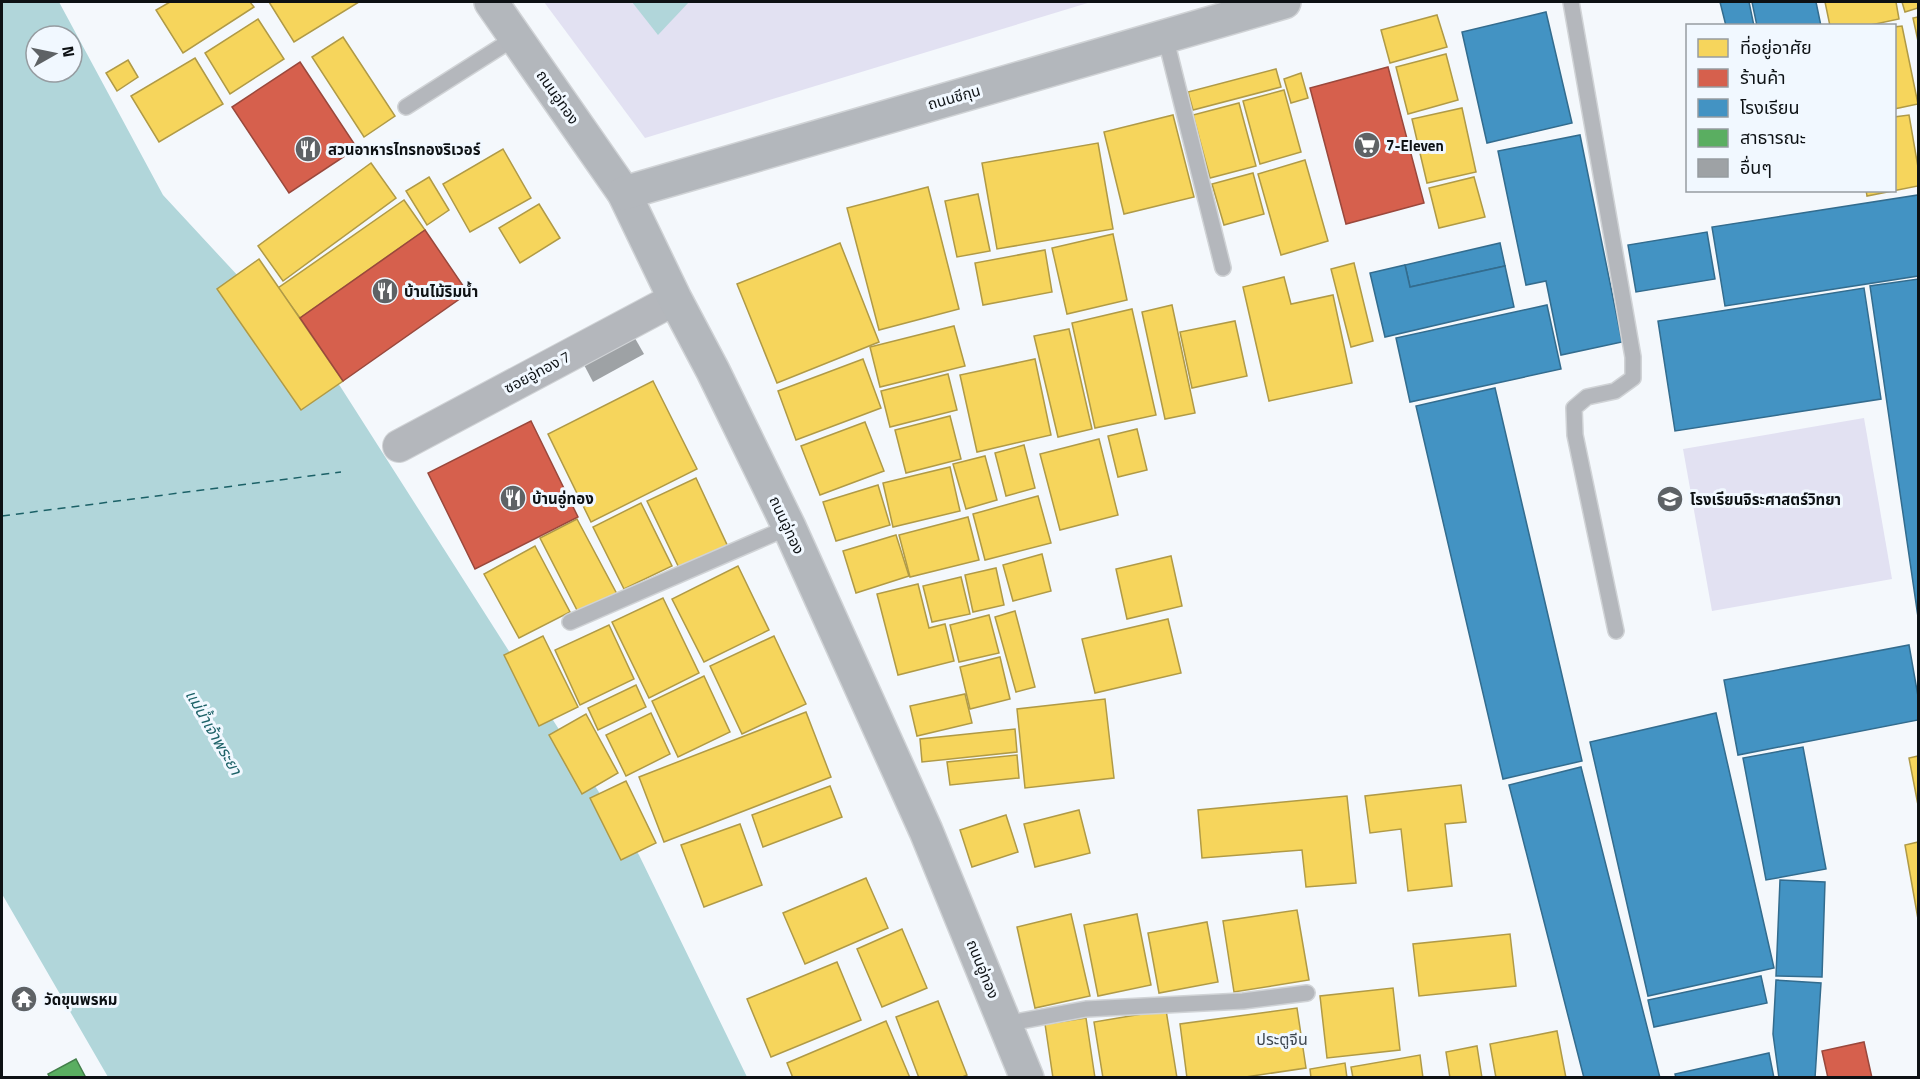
<svg xmlns="http://www.w3.org/2000/svg" width="1920" height="1079" font-family="'Titillium Web','Noto Sans Thai',sans-serif">
<rect width="100%" height="100%" fill="#f4f8fc"/>
<g fill="#e2e1f2">
<polygon points="544,2 1091,2 645,138"/>
<polygon points="1864,418 1892,579 1712,611 1683,449"/>
</g>
<g fill="#b1d6da" fill-rule="evenodd">
<path d="M2,2H59L163,195L340,386L639,855L747,1077H108L2,894ZM36,36H72V72H36Z"/>
<polygon points="632,2 689,2 658,35"/>
</g>
<g fill="#f6d55c" stroke="#b09a46" stroke-width="1.5">
<polygon points="170,2 250,2 254,7 183,53 156,10"/>
<polygon points="269,2 359,2 294,42"/>
<polygon points="1825,2 1896,2 1899,19 1866,26 1830,26"/>
<polygon points="1902,2 1918,2 1918,8 1905,12"/>
<polygon points="1437,15 1447,47 1390,63 1381,30"/>
<polygon points="1918,17 1918,41 1913,18"/>
<polygon points="258,19 284,59 230,94 205,53"/>
<polygon points="1902,26 1918,104 1894,109 1894,27"/>
<polygon points="343,37 395,116 364,137 312,57"/>
<polygon points="1446,54 1458,100 1408,114 1396,67"/>
<polygon points="195,58 223,104 159,142 131,96"/>
<polygon points="128,60 138,77 117,91 106,73"/>
<polygon points="1276,69 1281,87 1193,110 1188,92"/>
<polygon points="1301,73 1308,98 1291,103 1284,79"/>
<polygon points="1284,90 1301,152 1260,164 1243,101"/>
<polygon points="1239,103 1256,166 1210,178 1193,115"/>
<polygon points="1462,108 1476,172 1427,183 1412,119"/>
<polygon points="1173,115 1194,197 1124,214 1104,132"/>
<polygon points="1909,115 1918,167 1918,186 1867,196 1866,190 1894,190 1894,117"/>
<polygon points="1098,143 1113,229 997,249 982,163"/>
<polygon points="503,149 531,198 470,232 443,184"/>
<polygon points="1305,160 1328,241 1281,255 1258,174"/>
<polygon points="371,163 396,198 283,281 258,246"/>
<polygon points="1253,173 1264,214 1224,225 1212,184"/>
<polygon points="429,177 449,210 427,225 406,191"/>
<polygon points="1474,177 1485,217 1439,228 1429,188"/>
<polygon points="928,187 959,309 879,330 847,208"/>
<polygon points="978,194 990,251 957,257 945,201"/>
<polygon points="404,200 425,230 300,318 278,288"/>
<polygon points="539,204 560,238 520,263 499,228"/>
<polygon points="1113,234 1127,300 1067,314 1052,248"/>
<polygon points="840,243 879,342 777,383 737,284"/>
<polygon points="1045,250 1052,292 983,305 975,263"/>
<polygon points="259,259 343,381 301,410 217,289"/>
<polygon points="1354,263 1373,341 1351,347 1331,269"/>
<polygon points="1284,277 1291,304 1333,295 1352,383 1269,401 1243,287"/>
<polygon points="1172,305 1195,413 1165,419 1142,312"/>
<polygon points="1132,309 1156,415 1095,428 1072,323"/>
<polygon points="1235,321 1247,376 1192,388 1180,332"/>
<polygon points="954,326 965,366 880,387 870,347"/>
<polygon points="1069,329 1092,429 1058,437 1034,336"/>
<polygon points="863,359 881,408 796,440 778,391"/>
<polygon points="1035,359 1051,435 977,452 960,375"/>
<polygon points="948,374 957,410 890,427 881,391"/>
<polygon points="653,381 697,469 591,522 548,434"/>
<polygon points="950,416 961,459 906,473 895,430"/>
<polygon points="865,422 884,471 820,495 801,446"/>
<polygon points="1137,429 1147,470 1118,477 1108,436"/>
<polygon points="1099,439 1118,515 1060,530 1040,454"/>
<polygon points="1024,445 1035,488 1006,496 995,453"/>
<polygon points="985,456 997,500 966,509 953,464"/>
<polygon points="950,467 960,511 893,527 883,483"/>
<polygon points="696,478 729,549 681,572 647,501"/>
<polygon points="878,485 890,525 836,541 823,502"/>
<polygon points="1038,496 1051,543 985,560 973,514"/>
<polygon points="641,503 672,566 624,589 593,527"/>
<polygon points="968,517 979,560 910,577 899,535"/>
<polygon points="577,519 618,596 580,616 540,538"/>
<polygon points="896,535 909,576 856,593 843,551"/>
<polygon points="535,546 570,612 519,638 484,574"/>
<polygon points="1042,554 1051,591 1013,601 1003,565"/>
<polygon points="1171,556 1182,606 1127,619 1116,569"/>
<polygon points="738,566 769,630 704,662 672,599"/>
<polygon points="996,568 1004,605 973,612 965,575"/>
<polygon points="961,577 970,614 932,622 923,586"/>
<polygon points="918,584 929,628 945,624 954,661 898,675 877,594"/>
<polygon points="663,598 699,673 649,698 612,622"/>
<polygon points="1015,611 1035,687 1016,692 995,617"/>
<polygon points="989,615 999,653 959,662 950,625"/>
<polygon points="1168,619 1181,673 1095,693 1082,639"/>
<polygon points="609,625 634,679 580,705 555,650"/>
<polygon points="543,636 578,707 539,726 504,655"/>
<polygon points="774,636 806,704 742,734 710,666"/>
<polygon points="1000,657 1010,699 970,709 960,667"/>
<polygon points="704,676 730,732 678,757 652,701"/>
<polygon points="636,685 646,707 598,730 588,708"/>
<polygon points="965,694 972,723 917,736 910,706"/>
<polygon points="1105,699 1114,778 1025,788 1017,709"/>
<polygon points="806,712 831,777 664,842 639,777"/>
<polygon points="651,713 670,754 626,776 606,735"/>
<polygon points="586,714 618,773 582,794 549,735"/>
<polygon points="1015,729 1017,752 922,762 920,739"/>
<polygon points="1017,755 1019,778 950,785 947,762"/>
<polygon points="1918,756 1918,805 1909,758"/>
<polygon points="626,781 656,843 621,860 590,798"/>
<polygon points="1461,785 1466,822 1445,824 1452,886 1408,891 1401,829 1370,833 1365,796"/>
<polygon points="830,786 842,817 763,847 752,815"/>
<polygon points="1347,796 1356,883 1306,887 1302,850 1202,858 1198,810"/>
<polygon points="1079,810 1090,853 1035,867 1024,824"/>
<polygon points="1006,815 1018,852 972,867 960,830"/>
<polygon points="740,824 762,885 704,907 681,845"/>
<polygon points="1918,842 1918,919 1905,845"/>
<polygon points="866,878 888,928 805,964 783,913"/>
<polygon points="1297,910 1309,980 1234,992 1223,921"/>
<polygon points="1071,914 1090,996 1035,1008 1017,927"/>
<polygon points="1137,914 1151,985 1098,996 1084,925"/>
<polygon points="1207,922 1218,982 1159,993 1148,933"/>
<polygon points="902,929 927,988 882,1007 857,949"/>
<polygon points="1510,934 1516,986 1419,996 1413,944"/>
<polygon points="837,962 861,1020 771,1057 747,999"/>
<polygon points="1393,988 1400,1050 1327,1058 1320,996"/>
<polygon points="938,1001 967,1075 960,1078 919,1078 896,1017"/>
<polygon points="1297,1008 1306,1068 1239,1078 1187,1078 1180,1024"/>
<polygon points="1166,1010 1177,1078 1103,1078 1094,1022"/>
<polygon points="1086,1018 1095,1078 1053,1078 1045,1024"/>
<polygon points="886,1021 910,1078 793,1078 787,1063"/>
<polygon points="1557,1031 1566,1078 1496,1078 1490,1044"/>
<polygon points="1477,1046 1482,1078 1450,1078 1446,1052"/>
<polygon points="1420,1055 1423,1078 1353,1078 1351,1067"/>
<polygon points="1345,1063 1347,1078 1311,1078 1310,1069"/>
</g>
<g fill="#d6604d" stroke="#9a483c" stroke-width="1.5">
<polygon points="300,62 357,148 289,193 232,107"/>
<polygon points="1388,67 1424,203 1346,224 1310,88"/>
<polygon points="425,230 468,293 343,381 300,318"/>
<polygon points="531,421 578,517 475,569 428,473"/>
<polygon points="1864,1042 1872,1078 1828,1078 1822,1051"/>
</g>
<g fill="#4393c3" stroke="#336c8e" stroke-width="1.5">
<polygon points="1720,2 1749,2 1754,26 1726,26"/>
<polygon points="1752,2 1816,2 1821,26 1757,26"/>
<polygon points="1546,12 1572,123 1487,143 1462,32"/>
<polygon points="1580,135 1622,342 1561,355 1546,281 1526,285 1498,151"/>
<polygon points="1918,195 1918,276 1725,306 1712,227"/>
<polygon points="1707,232 1715,279 1636,292 1628,245"/>
<polygon points="1500,243 1505,266 1410,287 1405,265"/>
<polygon points="1405,265 1410,287 1505,266 1514,307 1385,337 1370,273"/>
<polygon points="1918,279 1918,617 1870,286"/>
<polygon points="1864,288 1881,399 1675,431 1658,321"/>
<polygon points="1547,305 1561,369 1410,402 1396,338"/>
<polygon points="1495,388 1582,761 1503,779 1416,406"/>
<polygon points="1909,645 1918,696 1918,720 1738,755 1724,680"/>
<polygon points="1716,713 1774,968 1648,996 1590,742"/>
<polygon points="1803,747 1826,869 1766,880 1743,758"/>
<polygon points="1581,767 1660,1078 1584,1078 1509,785"/>
<polygon points="1780,880 1825,882 1822,977 1776,976"/>
<polygon points="1761,976 1767,1003 1654,1027 1648,1000"/>
<polygon points="1776,980 1821,983 1815,1078 1779,1078 1773,1034"/>
<polygon points="1769,1053 1774,1078 1676,1078 1675,1074"/>
</g>
<polygon fill="#5aae61" stroke="#437f4a" stroke-width="1.5" points="76,1059 86,1078 50,1078 48,1074"/>
<g fill="none" stroke-linecap="round" stroke-linejoin="round">
<polyline stroke="#1c6167" stroke-width="1.5" stroke-dasharray="8 6" stroke-linecap="butt" points="2,516 341,472"/>
</g>
<polygon fill="#9ea2a5" points="632,333 644,354 593,382 582,361"/>
<g fill="none" stroke-linecap="round" stroke-linejoin="round">
<defs>
<g id="service">
<polyline points="1571,2 1633,357 1633,378 1615,391 1587,397 1574,408 1575,435 1616,631"/>
<polyline points="1165,36 1223,268"/>
<polyline points="406,107 516,37"/>
<polyline points="570,622 789,527"/>
<polyline points="1005,1024 1086,1009 1243,1001 1307,993"/>
</g>
<polyline id="minor" points="399,446 675,299"/>
<g id="secondary">
<polyline points="491,2 624,193 675,299 713,371 789,527 926,831 1027,1078"/>
<polyline points="624,193 1284,2"/>
</g>
</defs>
<use href="#service" stroke="#d0d3d6" stroke-width="18"/>
<use href="#minor" stroke="#d0d3d6" stroke-width="34"/>
<use href="#secondary" stroke="#d0d3d6" stroke-width="36"/>
<use href="#service" stroke="#b4b7bc" stroke-width="15"/>
<use href="#minor" stroke="#b4b7bc" stroke-width="32"/>
<use href="#secondary" stroke="#b3b7bc" stroke-width="33"/>
</g>
<defs>
<symbol id="supermarket-disc" viewBox="-11 -11 22 22"><circle r="9.5" fill="#5e6265" stroke="#f1f8ff"/><path d="M-6-5.5h2.5l.6 2H6L4.5 2H-2.5L-4.4-4H-6ZM-1.5 3.2a1.3 1.3 0 1 0 .1 0ZM3 3.2a1.3 1.3 0 1 0 .1 0Z" fill="#fff"/></symbol>
<symbol id="restaurant-disc" viewBox="-11 -11 22 22"><circle r="9.5" fill="#5e6265" stroke="#f1f8ff"/><path d="M-5-6h1v4h1v-4h1v4h1v-4h1v5L-1.5 .5V6h-2V.5L-5-1ZM5-6V6H3V1.5H1.5Q1.5-4 5-6Z" fill="#fff"/></symbol>
<symbol id="school-disc" viewBox="-11 -11 22 22"><circle r="9.5" fill="#5e6265" stroke="#f1f8ff"/><path d="M0-5L7-2L0 1L-7-2ZM-4 1L0 2.5L4 1V4Q0 6-4 4Z" fill="#fff"/></symbol>
<symbol id="temple-disc" viewBox="-11 -11 22 22"><circle r="9.5" fill="#5e6265" stroke="#f1f8ff"/><path d="M0-6L5-2H3V0L6.5 2.5H4V6H1.5V3h-3V6H-4V2.5H-6.5L-3 0V-2H-5Z" fill="#fff"/></symbol>
</defs>
<g fill-rule="evenodd">
<use href="#supermarket-disc" x="1352" y="130" width="30" height="30"/>
<use href="#restaurant-disc" x="293" y="134" width="30" height="30"/>
<use href="#restaurant-disc" x="370" y="276" width="30" height="30"/>
<use href="#restaurant-disc" x="498" y="483" width="30" height="30"/>
<use href="#school-disc" x="1655" y="484" width="30" height="30"/>
<use href="#temple-disc" x="9" y="984" width="30" height="30"/>
</g>
<g text-anchor="middle" dominant-baseline="central" stroke-width="6" stroke-linejoin="round" paint-order="stroke">
<g font-size="15" fill="#0d1114" stroke="#f1f8ff">
<text transform="translate(558 97) rotate(55)">ถนนอู่ทอง</text>
<text transform="translate(954 97) rotate(-16)">ถนนชีกุน</text>
<text transform="translate(537 372) rotate(-28)">ซอยอู่ทอง 7</text>
<text transform="translate(787 525) rotate(65)">ถนนอู่ทอง</text>
<text transform="translate(983 969) rotate(68)">ถนนอู่ทอง</text>
</g>
<g font-size="15" font-weight="bold" fill="#0d1114" stroke="#f1f8ff" text-anchor="start">
<text x="1386" y="145">7-Eleven</text>
<text x="328" y="149">สวนอาหารไทรทองริเวอร์</text>
<text x="404" y="291">บ้านไม้ริมน้ำ</text>
<text x="532" y="498">บ้านอู่ทอง</text>
<text x="1690" y="499">โรงเรียนจิระศาสตร์วิทยา</text>
<text x="44" y="999">วัดขุนพรหม</text>
</g>
<g font-size="16" font-style="italic" fill="#1c6167" stroke="#f1f8ff">
<text transform="translate(214 732) rotate(60)">แม่น้ำเจ้าพระยา</text>
</g>
<g font-size="16" fill="#404952" stroke="#f1f8ff">
<text x="1282" y="1039">ประตูจีน</text>
</g>
</g>
<rect width="1920" height="1079" fill="none" stroke="#0d1114" stroke-width="6"/>
<rect x="1686" y="24" width="210" height="168" fill="#f1f8ff" stroke="#969ca1" stroke-width="1.5"/>
<rect x="1698" y="39" width="30" height="18" fill="#f6d55c" stroke="#969ca1" stroke-width="1.5"/>
<text x="1740" y="54" font-size="18" fill="#0d1114">ที่อยู่อาศัย</text>
<rect x="1698" y="69" width="30" height="18" fill="#d6604d" stroke="#969ca1" stroke-width="1.5"/>
<text x="1740" y="84" font-size="18" fill="#0d1114">ร้านค้า</text>
<rect x="1698" y="99" width="30" height="18" fill="#4393c3" stroke="#969ca1" stroke-width="1.5"/>
<text x="1740" y="114" font-size="18" fill="#0d1114">โรงเรียน</text>
<rect x="1698" y="129" width="30" height="18" fill="#5aae61" stroke="#969ca1" stroke-width="1.5"/>
<text x="1740" y="144" font-size="18" fill="#0d1114">สาธารณะ</text>
<rect x="1698" y="159" width="30" height="18" fill="#9ea2a5" stroke="#969ca1" stroke-width="1.5"/>
<text x="1740" y="174" font-size="18" fill="#0d1114">อื่นๆ</text>
<g transform="translate(54 54) rotate(81)"><circle r="28" fill="#f1f8ff" stroke="#969ca1" stroke-width="1.5"/>
<path d="M0-4.5L10 22L0 15L-10 22Z" fill="#5e6265"/>
<text y="-9" font-size="16" font-weight="bold" text-anchor="middle" fill="#0d1114">N</text>
</g>
</svg>
